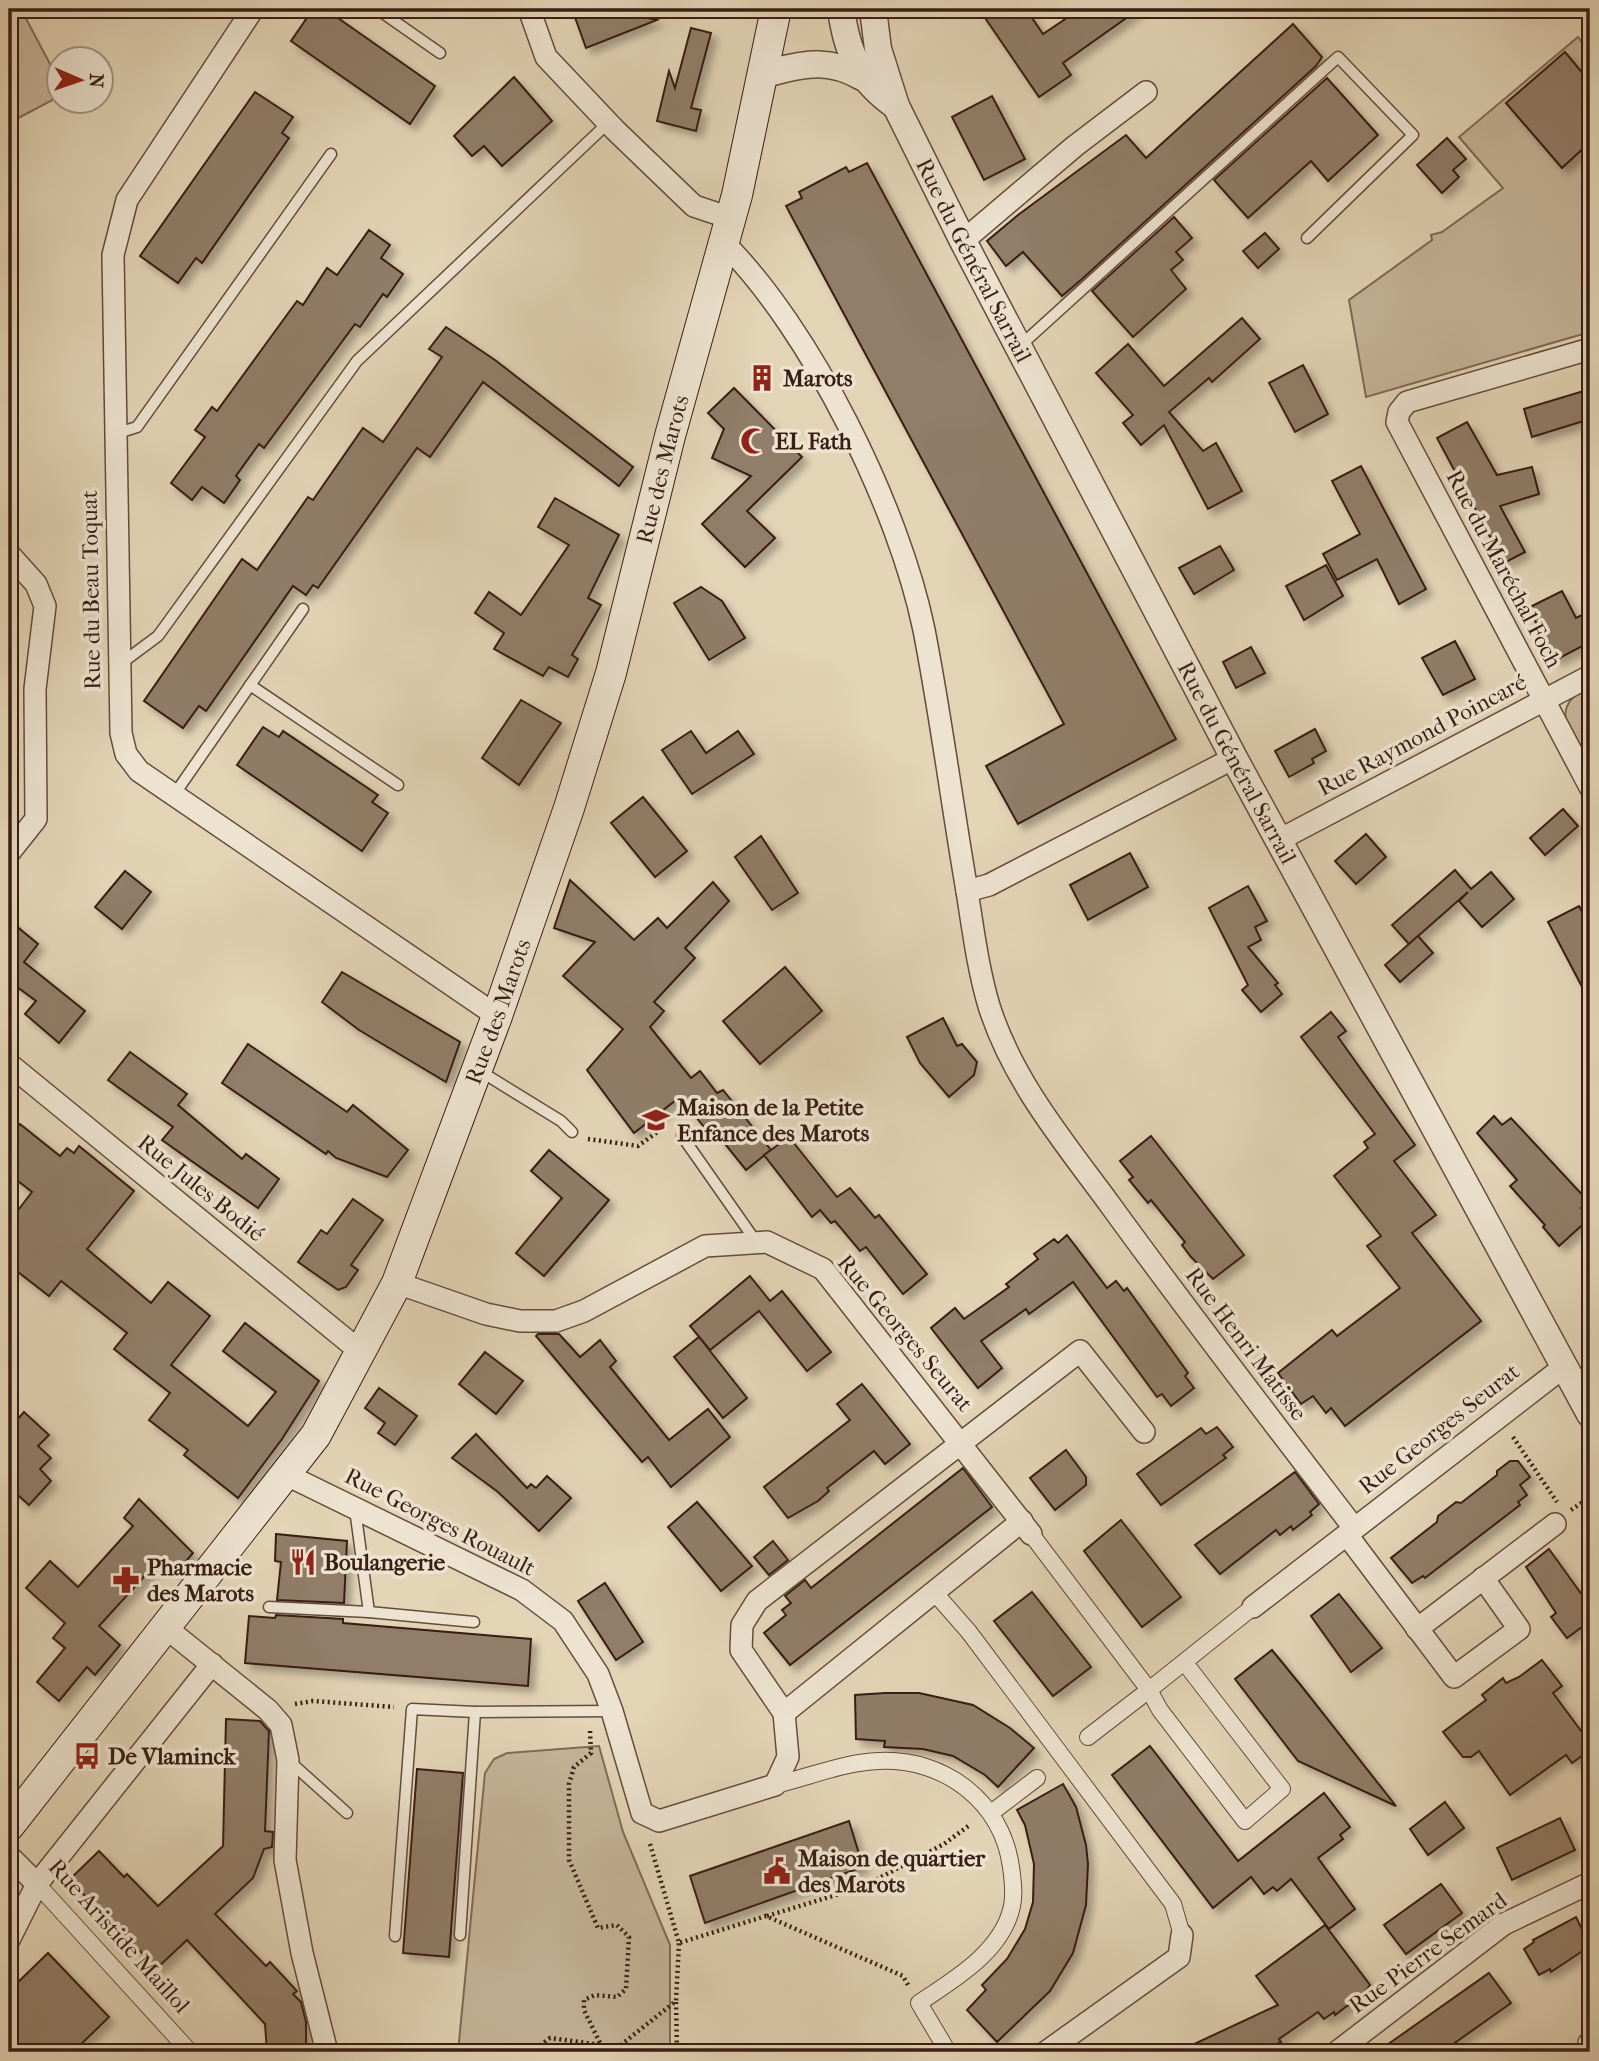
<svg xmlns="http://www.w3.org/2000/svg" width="1599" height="2061" font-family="'IM FELL French Canon',serif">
<defs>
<filter id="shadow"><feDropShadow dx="6" dy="6" stdDeviation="3.5" flood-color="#0004"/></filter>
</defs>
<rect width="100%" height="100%" fill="#e3d4b6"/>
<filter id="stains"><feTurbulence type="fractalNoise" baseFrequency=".00286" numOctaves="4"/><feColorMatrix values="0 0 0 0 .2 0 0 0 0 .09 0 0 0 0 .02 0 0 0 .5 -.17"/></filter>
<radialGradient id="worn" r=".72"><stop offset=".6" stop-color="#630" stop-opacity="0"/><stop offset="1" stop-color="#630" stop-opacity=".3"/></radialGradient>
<g fill="#c6b59a" stroke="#806a56" stroke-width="2">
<polygon points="9,9 21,9 59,81 60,96 9,123"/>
<polygon points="1578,37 1590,53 1590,332 1366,397 1349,300 1432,240 1431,235 1442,232 1503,188 1459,137"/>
<path d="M1590,686V766C1572,733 1545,708 1590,686Z"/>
<polygon points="599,1746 623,1832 670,1945 670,2052 458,2052 485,1773 494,1759 507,1753"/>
</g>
<g fill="#917d68" stroke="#391e13" stroke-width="2" filter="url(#shadow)">
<polygon points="313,9 325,9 435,86 410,124 291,41"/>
<polygon points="572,9 608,9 657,20 586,48"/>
<polygon points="979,9 1026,9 1043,34 1080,9 1139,9 1063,63 1071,75 1039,97"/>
<polygon points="1293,24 1322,57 1316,66 1082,279 1062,296 1023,252 1006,266 987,241 1018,215 1126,135 1146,158"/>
<polygon points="691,28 711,33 691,108 701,110 696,131 657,121 669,71 675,88"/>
<polygon points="1565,52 1590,82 1590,142 1562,168 1506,103"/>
<polygon points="514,77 552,121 502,166 484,146 472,156 454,136"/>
<polygon points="1327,78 1378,135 1328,181 1311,161 1248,218 1214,180"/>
<polygon points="255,92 293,117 282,133 289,138 202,263 196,258 178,283 140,256"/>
<polygon points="992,96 1025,159 984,180 952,117"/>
<polygon points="1447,138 1466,159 1453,170 1459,177 1442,193 1417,165"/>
<polygon points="867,163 1176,739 1018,824 986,766 1064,724 786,206 802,198 799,192 846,167 849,172"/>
<polygon points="1174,217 1192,238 1176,252 1183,260 1171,270 1186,289 1133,337 1092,291"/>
<polygon points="369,230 390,245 381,258 403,274 387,297 383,294 360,327 355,324 264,448 259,444 236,476 240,480 224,503 202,487 192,500 171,483 205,437 195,430 212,407 217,411 297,301 303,305 327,268 337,275"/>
<polygon points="1265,233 1279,249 1258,268 1243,251"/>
<polygon points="1242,318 1260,339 1212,382 1209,378 1169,412 1203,451 1216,443 1242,491 1208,509 1164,425 1141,445 1123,423 1133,415 1096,373 1128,344 1164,386"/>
<polygon points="446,327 495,360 633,467 619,486 483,382 430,457 417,448 318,588 313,585 306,595 293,586 206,711 199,706 183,728 144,701 242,559 257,570 308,497 313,500 363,428 383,442 442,357 429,349"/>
<polygon points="1303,365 1328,414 1295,432 1269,383"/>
<polygon points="734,388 802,457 747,511 775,538 745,567 702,524 751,476 712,458 724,429 708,413"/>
<polygon points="1590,389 1590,419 1532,437 1524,409"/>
<polygon points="1467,422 1497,475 1532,467 1539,494 1500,506 1525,552 1504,563 1437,438"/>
<polygon points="1361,466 1426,589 1399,604 1377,559 1337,580 1323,554 1360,534 1332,481"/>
<polygon points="555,498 619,535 588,598 601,605 572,655 578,659 568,677 549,667 543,676 494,649 504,633 475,613 489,592 521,615 569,545 538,527"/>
<polygon points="1220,546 1234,570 1194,594 1179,568"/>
<polygon points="1326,565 1343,596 1304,620 1286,586"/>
<polygon points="701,587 722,601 745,638 709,660 674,603"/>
<polygon points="1562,591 1576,618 1590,611 1590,642 1556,660 1528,608"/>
<polygon points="1455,641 1475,679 1443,695 1422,658"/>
<polygon points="1251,647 1265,673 1236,688 1223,662"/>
<polygon points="521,700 561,723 519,785 482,758"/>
<polygon points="263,727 279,737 283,731 378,795 372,802 388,813 362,851 237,765"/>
<polygon points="1315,729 1326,751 1312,759 1314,763 1289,777 1275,751"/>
<polygon points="691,731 706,753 738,731 754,754 692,794 662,750"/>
<polygon points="643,797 687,851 655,877 611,823"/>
<polygon points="1563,809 1578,826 1545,855 1530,838"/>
<polygon points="1366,834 1386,857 1356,884 1335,861"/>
<polygon points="761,836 798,893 772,910 735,857"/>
<polygon points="1130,853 1148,887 1088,920 1070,885"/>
<polygon points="1455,870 1471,889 1491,872 1514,899 1482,927 1459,901 1468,892 1409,944 1392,925"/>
<polygon points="125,871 151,892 122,929 95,907"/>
<polygon points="570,880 634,940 658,918 667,928 713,882 729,901 685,948 695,958 654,1002 664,1011 650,1027 691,1078 700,1071 717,1093 723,1090 771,1150 746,1170 709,1124 704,1127 680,1097 634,1133 587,1070 623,1029 563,976 595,942 554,928"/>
<polygon points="1248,886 1267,921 1255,927 1261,940 1248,947 1278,983 1275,985 1282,994 1261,1012 1242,990 1248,985 1209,908"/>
<polygon points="1579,906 1590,927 1590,1002 1548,922"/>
<polygon points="9,920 38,944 24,962 85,1011 59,1043 25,1014 36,1001 9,981"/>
<polygon points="1418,936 1433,953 1400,982 1385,965"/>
<polygon points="785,967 822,1011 760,1064 723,1021"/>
<polygon points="342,972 460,1042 446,1082 359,1030 322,1002"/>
<polygon points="1331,1012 1346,1031 1338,1037 1415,1145 1394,1161 1436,1215 1412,1233 1481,1321 1345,1426 1331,1408 1326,1413 1313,1396 1301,1404 1278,1373 1332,1330 1337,1336 1400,1288 1367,1246 1381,1236 1334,1176 1368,1148 1364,1142 1375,1134 1301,1037"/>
<polygon points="943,1018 957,1046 962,1044 977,1062 974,1075 949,1097 920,1063 907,1037"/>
<polygon points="248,1044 347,1112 353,1105 408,1150 387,1177 336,1158 328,1151 326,1154 222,1083"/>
<polygon points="130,1052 187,1094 178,1105 242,1159 246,1154 279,1179 258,1208 162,1140 173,1127 108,1080"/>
<polygon points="1494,1116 1502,1125 1511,1118 1588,1201 1581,1208 1590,1218 1559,1246 1543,1227 1545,1225 1510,1186 1517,1180 1477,1133"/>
<polygon points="20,1124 60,1156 67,1148 74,1153 79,1146 134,1191 87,1249 151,1303 168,1282 210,1316 171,1365 248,1426 276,1392 223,1351 245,1323 319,1381 282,1439 238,1498 184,1455 188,1450 149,1420 170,1393 114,1349 127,1333 61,1281 49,1296 9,1265 9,1222 32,1192 9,1174 9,1139"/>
<polygon points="1151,1136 1244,1255 1213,1279 1191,1257 1182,1245 1185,1242 1151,1200 1148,1203 1129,1180 1133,1177 1120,1161"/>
<polygon points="789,1137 837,1197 850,1188 875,1218 879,1215 927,1274 903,1294 866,1247 860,1251 835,1221 831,1223 820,1210 812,1217 764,1155"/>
<polygon points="549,1150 609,1200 544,1276 516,1253 562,1198 531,1171"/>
<polygon points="353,1199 383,1220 351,1265 358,1270 346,1287 338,1290 298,1262 321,1230 327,1234"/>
<polygon points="1067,1235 1107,1288 1116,1281 1124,1291 1127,1288 1188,1373 1185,1376 1194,1388 1171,1406 1162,1394 1157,1397 1073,1282 1029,1314 1026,1309 981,1341 1002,1368 978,1388 931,1328 955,1308 964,1319 1009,1287 1006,1284 1038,1259 1034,1254 1054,1239 1058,1243"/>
<polygon points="750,1276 770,1301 782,1291 831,1352 807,1371 759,1311 710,1350 690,1326"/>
<polygon points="538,1334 559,1334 580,1357 600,1340 616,1361 610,1367 669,1440 708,1409 730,1437 671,1487 648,1457 642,1462 536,1336"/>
<polygon points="699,1337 747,1398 723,1418 674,1357"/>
<polygon points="485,1352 523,1381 496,1414 459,1384"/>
<polygon points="862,1384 910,1444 885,1464 874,1451 827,1488 829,1491 818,1501 788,1518 764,1487 850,1420 837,1404"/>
<polygon points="379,1388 417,1416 395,1445 378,1433 385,1423 365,1408"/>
<polygon points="24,1412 49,1435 38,1446 51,1458 40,1469 51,1481 29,1505 9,1487 9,1429"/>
<polygon points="1217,1427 1233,1447 1223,1455 1226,1458 1161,1505 1137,1474 1201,1428 1206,1434"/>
<polygon points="476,1434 527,1488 531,1484 536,1488 547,1476 571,1498 539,1531 498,1492 452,1458"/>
<polygon points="1066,1450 1086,1477 1086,1485 1055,1510 1030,1478"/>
<polygon points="1510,1461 1518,1461 1530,1477 1520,1485 1527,1495 1518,1502 1520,1505 1425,1578 1423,1576 1412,1583 1391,1558 1437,1522 1438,1516 1456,1502 1461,1503 1497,1475 1497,1471"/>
<polygon points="963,1468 992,1507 790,1665 764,1633 786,1615 782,1610 791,1603 785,1596 805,1580 811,1588"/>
<polygon points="1295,1472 1319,1504 1310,1512 1312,1515 1293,1530 1291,1526 1280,1535 1276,1530 1220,1574 1195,1545"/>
<polygon points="139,1499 193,1553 177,1572 162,1557 99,1626 120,1645 95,1675 87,1667 59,1701 37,1682 65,1648 53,1638 65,1623 26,1588 50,1561 78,1587 133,1526 124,1518"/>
<polygon points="697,1502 752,1566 721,1591 668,1527"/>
<polygon points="1121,1520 1181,1597 1142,1627 1084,1551"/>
<polygon points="276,1534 347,1541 344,1603 277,1600 281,1562 275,1561"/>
<polygon points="773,1541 788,1560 769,1575 754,1557"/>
<polygon points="1549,1549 1590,1606 1590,1621 1567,1638 1551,1617 1556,1613 1526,1567"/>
<polygon points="605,1583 643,1642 616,1660 578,1601"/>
<polygon points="1032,1592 1091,1667 1053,1696 994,1621"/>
<polygon points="1339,1594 1382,1648 1351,1672 1311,1616"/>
<polygon points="276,1615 343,1619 343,1623 531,1639 528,1686 245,1663 249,1616 275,1618"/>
<polygon points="1272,1650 1303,1688 1396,1806 1298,1761 1235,1679"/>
<polygon points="1542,1660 1562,1686 1553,1693 1590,1743 1590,1750 1572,1763 1566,1755 1510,1795 1479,1751 1471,1757 1463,1757 1443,1732 1486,1700 1482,1695 1503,1678 1506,1683 1519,1677"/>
<polygon points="885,1693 919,1693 973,1705 1010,1728 1034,1748 998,1787 985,1775 953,1756 923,1749 884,1747 885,1741 856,1739 855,1695"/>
<polygon points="226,1719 260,1721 269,1731 265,1831 273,1832 272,1847 264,1849 253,1878 215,1914 266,1966 270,1962 297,1991 293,1994 301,2002 306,2022 306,2052 267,2052 265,2024 187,1940 157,1968 69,1880 99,1851 124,1877 127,1874 158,1906 223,1846"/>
<polygon points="1150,1746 1238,1861 1324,1793 1350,1827 1340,1835 1343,1839 1318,1858 1355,1909 1329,1929 1291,1879 1277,1891 1273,1887 1264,1894 1251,1877 1213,1908 1112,1775"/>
<polygon points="417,1769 463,1773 449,1957 403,1953"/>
<polygon points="1063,1784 1076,1807 1086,1845 1088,1864 1086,1905 1073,1953 1050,1991 997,2042 967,2010 986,1990 982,1985 1007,1959 1025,1929 1033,1902 1034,1864 1025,1825 1017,1810"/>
<polygon points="1445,1802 1464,1828 1428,1855 1410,1829"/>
<polygon points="1560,1818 1575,1850 1512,1880 1497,1848"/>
<polygon points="849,1821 863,1867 705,1923 690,1876"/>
<polygon points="1441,1884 1462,1913 1406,1954 1384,1925"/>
<polygon points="1576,1917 1590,1946 1551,1972 1550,1969 1539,1975 1524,1949 1534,1942 1533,1940"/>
<polygon points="1325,1925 1370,1985 1364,1993 1335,2015 1334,2012 1324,2019 1318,2012 1279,2039 1281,2042 1261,2052 1177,2052 1278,2005 1256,1976"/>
<polygon points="48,1953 109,2017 73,2052 9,2052 9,1991"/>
<polygon points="1489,1973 1511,2003 1442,2052 1377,2052"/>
</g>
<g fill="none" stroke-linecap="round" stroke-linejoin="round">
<defs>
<g id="service">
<polyline points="377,9 440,53"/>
<polyline points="1020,346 1338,57 1413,135 1307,238"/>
<polyline points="115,434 137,427 331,154"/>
<polyline points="119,665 158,636 357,361 608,123"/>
<polyline points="250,685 398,785"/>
<polyline points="174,795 303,609"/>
<polyline points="480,1071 561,1121 572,1132"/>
<polyline points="682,1136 757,1243"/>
<polyline points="355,1509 369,1612"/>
<polyline points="269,1607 369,1612 474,1622"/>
<polyline points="288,1760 347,1813"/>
<polyline points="460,1935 475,1712"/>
<polyline points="395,1936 412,1709 475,1712 612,1711"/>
</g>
<g id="pedestrian">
<polyline points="1031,1534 1149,1690 1253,1607"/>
<polyline points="934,1592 969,1632 1173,1904 1182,1935"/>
<polyline points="1088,1737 1149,1690 1160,1710 1245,1821 1282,1789 1185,1663"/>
<path d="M775,1785C809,1777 845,1762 879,1761C945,1758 1002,1802 1011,1867C1013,1881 1015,1897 1011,1910C1000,1953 953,1980 919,2003L948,2052"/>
<polyline points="991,1813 1037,1778"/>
<polyline points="37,1884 190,2052"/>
</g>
<g id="minor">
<polyline points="253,9 127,200 113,255 121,733 126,754 139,771 497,1016"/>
<polyline points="529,9 546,57 615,130 694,206 730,218"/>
<polyline points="963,241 1075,146 1146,92"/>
<path d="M724,243C812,331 899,508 924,630C941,717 952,804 967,891C973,929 978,969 989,1006C1013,1082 1065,1143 1111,1206C1190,1315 1272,1421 1354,1528"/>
<polyline points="1590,349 1407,402 1399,412 1397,422 1590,787"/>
<polyline points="9,554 36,584 45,606 35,689 36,819 9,853"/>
<polyline points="1279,840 1590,676"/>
<polyline points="967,891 989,885 1234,758"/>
<polyline points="9,1064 361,1352"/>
<polyline points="397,1283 486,1314 520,1321 556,1321 584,1311 705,1246 767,1242 823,1269 1031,1534"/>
<polyline points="285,1474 522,1590 563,1621 598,1674 612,1711 642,1813 659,1821 775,1785 788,1757 784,1713 741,1650 742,1625 757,1601 1080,1351 1144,1432"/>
<polyline points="1347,1535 1454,1677 1519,1629 1483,1578"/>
<polyline points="1253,1607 1565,1366"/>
<polyline points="165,1627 268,1710 281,1725 288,1760 285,1860 302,1953 327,2052"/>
<polyline points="1417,1629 1555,1524"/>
<polyline points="784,1713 1022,1521"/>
<polyline points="9,1856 37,1884"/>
<polyline points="9,1940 37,1884 212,1664"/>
<polyline points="1589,2043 1590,2046"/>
<polyline points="1046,2052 1179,1957 1182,1935"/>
<polyline points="1337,2052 1504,1924 1590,1883"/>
</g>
<g id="tertiary">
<path d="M841,9C847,53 859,80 896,106"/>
<path id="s1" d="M873,9L878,49L896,106L963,241L1234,758L1590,1414"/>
<path d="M773,72C807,63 830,59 862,77"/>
</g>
<g id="secondary">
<path id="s2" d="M9,1826L316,1435L397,1283L497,1016L569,808L611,673L670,436L737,195L776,9"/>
</g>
</defs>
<use href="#service" stroke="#644c3c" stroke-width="13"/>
<use href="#pedestrian" stroke="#644c3c" stroke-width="18"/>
<use href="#minor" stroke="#644c3c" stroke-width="24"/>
<use href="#tertiary" stroke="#644c3c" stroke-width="29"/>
<use href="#secondary" stroke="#391e13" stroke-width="32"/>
<g stroke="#391e13" stroke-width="4.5" stroke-dasharray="2 3.5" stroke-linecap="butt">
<polyline points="588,1139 638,1146 667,1125"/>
<polyline points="1513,1437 1557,1502"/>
<polyline points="1571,1510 1590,1497"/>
<polyline points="295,1704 313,1701 394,1707"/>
<polyline points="590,1731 591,1753 574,1767 569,1784 569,1860 598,1928 617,1925 629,1937 626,1989 617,1997 595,1995 584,2000 584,2010 601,2045"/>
<polyline points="650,1844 679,1943 766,1916 903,1976 908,1985"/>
<polyline points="767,1916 862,1887 944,1844 971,1824"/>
<polyline points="676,2002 677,2052"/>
<polyline points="531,2052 550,2038 601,2045 609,2052"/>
<polyline points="612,2052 676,2001 679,1943"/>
</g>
<use href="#service" stroke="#ede3d0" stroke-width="10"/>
<use href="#pedestrian" stroke="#ede3d0" stroke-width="16"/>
<use href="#minor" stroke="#ede3d0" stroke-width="21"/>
<use href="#tertiary" stroke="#ede3d0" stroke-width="26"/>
<use href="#secondary" stroke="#ede3d0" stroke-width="30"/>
</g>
<defs>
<symbol id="building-bare" viewBox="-9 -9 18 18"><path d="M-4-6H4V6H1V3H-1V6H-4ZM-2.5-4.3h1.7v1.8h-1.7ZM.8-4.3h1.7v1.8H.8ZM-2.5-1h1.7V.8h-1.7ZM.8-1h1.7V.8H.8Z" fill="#8f2418" stroke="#ede3d0" stroke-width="2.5" paint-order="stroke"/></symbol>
<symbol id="mosque-bare" viewBox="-9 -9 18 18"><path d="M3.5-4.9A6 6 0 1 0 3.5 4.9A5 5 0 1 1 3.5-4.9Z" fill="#8f2418" stroke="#ede3d0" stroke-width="2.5" paint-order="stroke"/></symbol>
<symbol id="school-bare" viewBox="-9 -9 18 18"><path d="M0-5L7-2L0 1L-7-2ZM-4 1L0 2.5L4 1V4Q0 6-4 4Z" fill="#8f2418" stroke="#ede3d0" stroke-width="2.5" paint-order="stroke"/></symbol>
<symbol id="restaurant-bare" viewBox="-9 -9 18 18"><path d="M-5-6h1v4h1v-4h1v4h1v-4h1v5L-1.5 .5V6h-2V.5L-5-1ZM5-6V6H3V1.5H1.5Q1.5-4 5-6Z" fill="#8f2418" stroke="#ede3d0" stroke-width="2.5" paint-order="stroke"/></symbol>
<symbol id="pharmacy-bare" viewBox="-9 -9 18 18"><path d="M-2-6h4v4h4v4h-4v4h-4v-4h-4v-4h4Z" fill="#8f2418" stroke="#ede3d0" stroke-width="2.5" paint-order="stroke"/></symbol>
<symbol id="bus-bare" viewBox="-9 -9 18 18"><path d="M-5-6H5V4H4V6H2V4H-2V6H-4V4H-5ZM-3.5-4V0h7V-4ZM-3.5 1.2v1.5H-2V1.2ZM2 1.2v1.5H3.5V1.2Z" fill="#8f2418" stroke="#ede3d0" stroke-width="2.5" paint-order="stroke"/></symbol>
<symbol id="civic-bare" viewBox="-9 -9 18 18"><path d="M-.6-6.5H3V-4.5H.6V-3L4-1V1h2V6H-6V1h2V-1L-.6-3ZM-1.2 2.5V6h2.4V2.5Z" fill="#8f2418" stroke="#ede3d0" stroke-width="2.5" paint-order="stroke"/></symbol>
</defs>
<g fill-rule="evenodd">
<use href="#building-bare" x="743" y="359" width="38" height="38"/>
<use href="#mosque-bare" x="735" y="422" width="38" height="38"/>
<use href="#school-bare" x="637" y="1101" width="38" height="38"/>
<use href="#restaurant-bare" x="284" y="1543" width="38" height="38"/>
<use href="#pharmacy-bare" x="107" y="1561" width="38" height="38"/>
<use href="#bus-bare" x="68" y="1737" width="38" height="38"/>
<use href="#civic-bare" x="758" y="1852" width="38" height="38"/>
</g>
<g text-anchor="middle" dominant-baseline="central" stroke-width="7" stroke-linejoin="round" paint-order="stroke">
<g font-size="23" fill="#391e13" stroke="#ede3d0">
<text stroke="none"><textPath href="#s1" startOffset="273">Rue du Général Sarrail</textPath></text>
<text stroke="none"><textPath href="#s2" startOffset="1526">Rue des Marots</textPath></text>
<text transform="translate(1504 569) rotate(62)">Rue du Maréchal Foch</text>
<text transform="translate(91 590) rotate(-91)">Rue du Beau Toquat</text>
<text transform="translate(1422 735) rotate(-28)">Rue Raymond Poincaré</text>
<text stroke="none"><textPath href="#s1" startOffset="840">Rue du Général Sarrail</textPath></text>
<text stroke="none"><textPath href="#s2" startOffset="959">Rue des Marots</textPath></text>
<text transform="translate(201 1188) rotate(39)">Rue Jules Bodié</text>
<text transform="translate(905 1333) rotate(50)">Rue Georges Seurat</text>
<text transform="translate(1246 1344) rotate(53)">Rue Henri Matisse</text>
<text transform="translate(1439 1429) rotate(-38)">Rue Georges Seurat</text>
<text transform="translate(440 1522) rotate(27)">Rue Georges Rouault</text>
<text transform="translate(119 1936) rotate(48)">Rue Aristide Maillol</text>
<text transform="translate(1428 1953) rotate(-36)">Rue Pierre Semard</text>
</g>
<g font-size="23" font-weight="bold" fill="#391e13" stroke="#ede3d0" text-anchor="start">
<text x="783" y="378">Marots</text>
<text x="775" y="441">EL Fath</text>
<text x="677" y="1107">Maison de la Petite<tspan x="677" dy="26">Enfance des Marots</tspan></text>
<text x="324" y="1562">Boulangerie</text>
<text x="147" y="1567">Pharmacie<tspan x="147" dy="26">des Marots</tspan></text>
<text x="108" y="1756">De Vlaminck</text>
<text x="798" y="1858">Maison de quartier<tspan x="798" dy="26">des Marots</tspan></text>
</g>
</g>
<rect width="1599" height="2061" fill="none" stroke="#e3d4b6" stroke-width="35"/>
<rect x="10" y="10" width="1578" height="2040" fill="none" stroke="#391e13" stroke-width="3.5"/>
<rect x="18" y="18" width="1564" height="2026" fill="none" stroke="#391e13" stroke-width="2"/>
<g transform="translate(80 80) rotate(92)"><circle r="33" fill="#ede3d0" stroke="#a59484" stroke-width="2"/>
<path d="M0-5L12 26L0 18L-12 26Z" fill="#8f2418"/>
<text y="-10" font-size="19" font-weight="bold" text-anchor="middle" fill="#391e13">N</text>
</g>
<rect width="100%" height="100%" filter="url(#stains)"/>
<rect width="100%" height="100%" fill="url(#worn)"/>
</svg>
